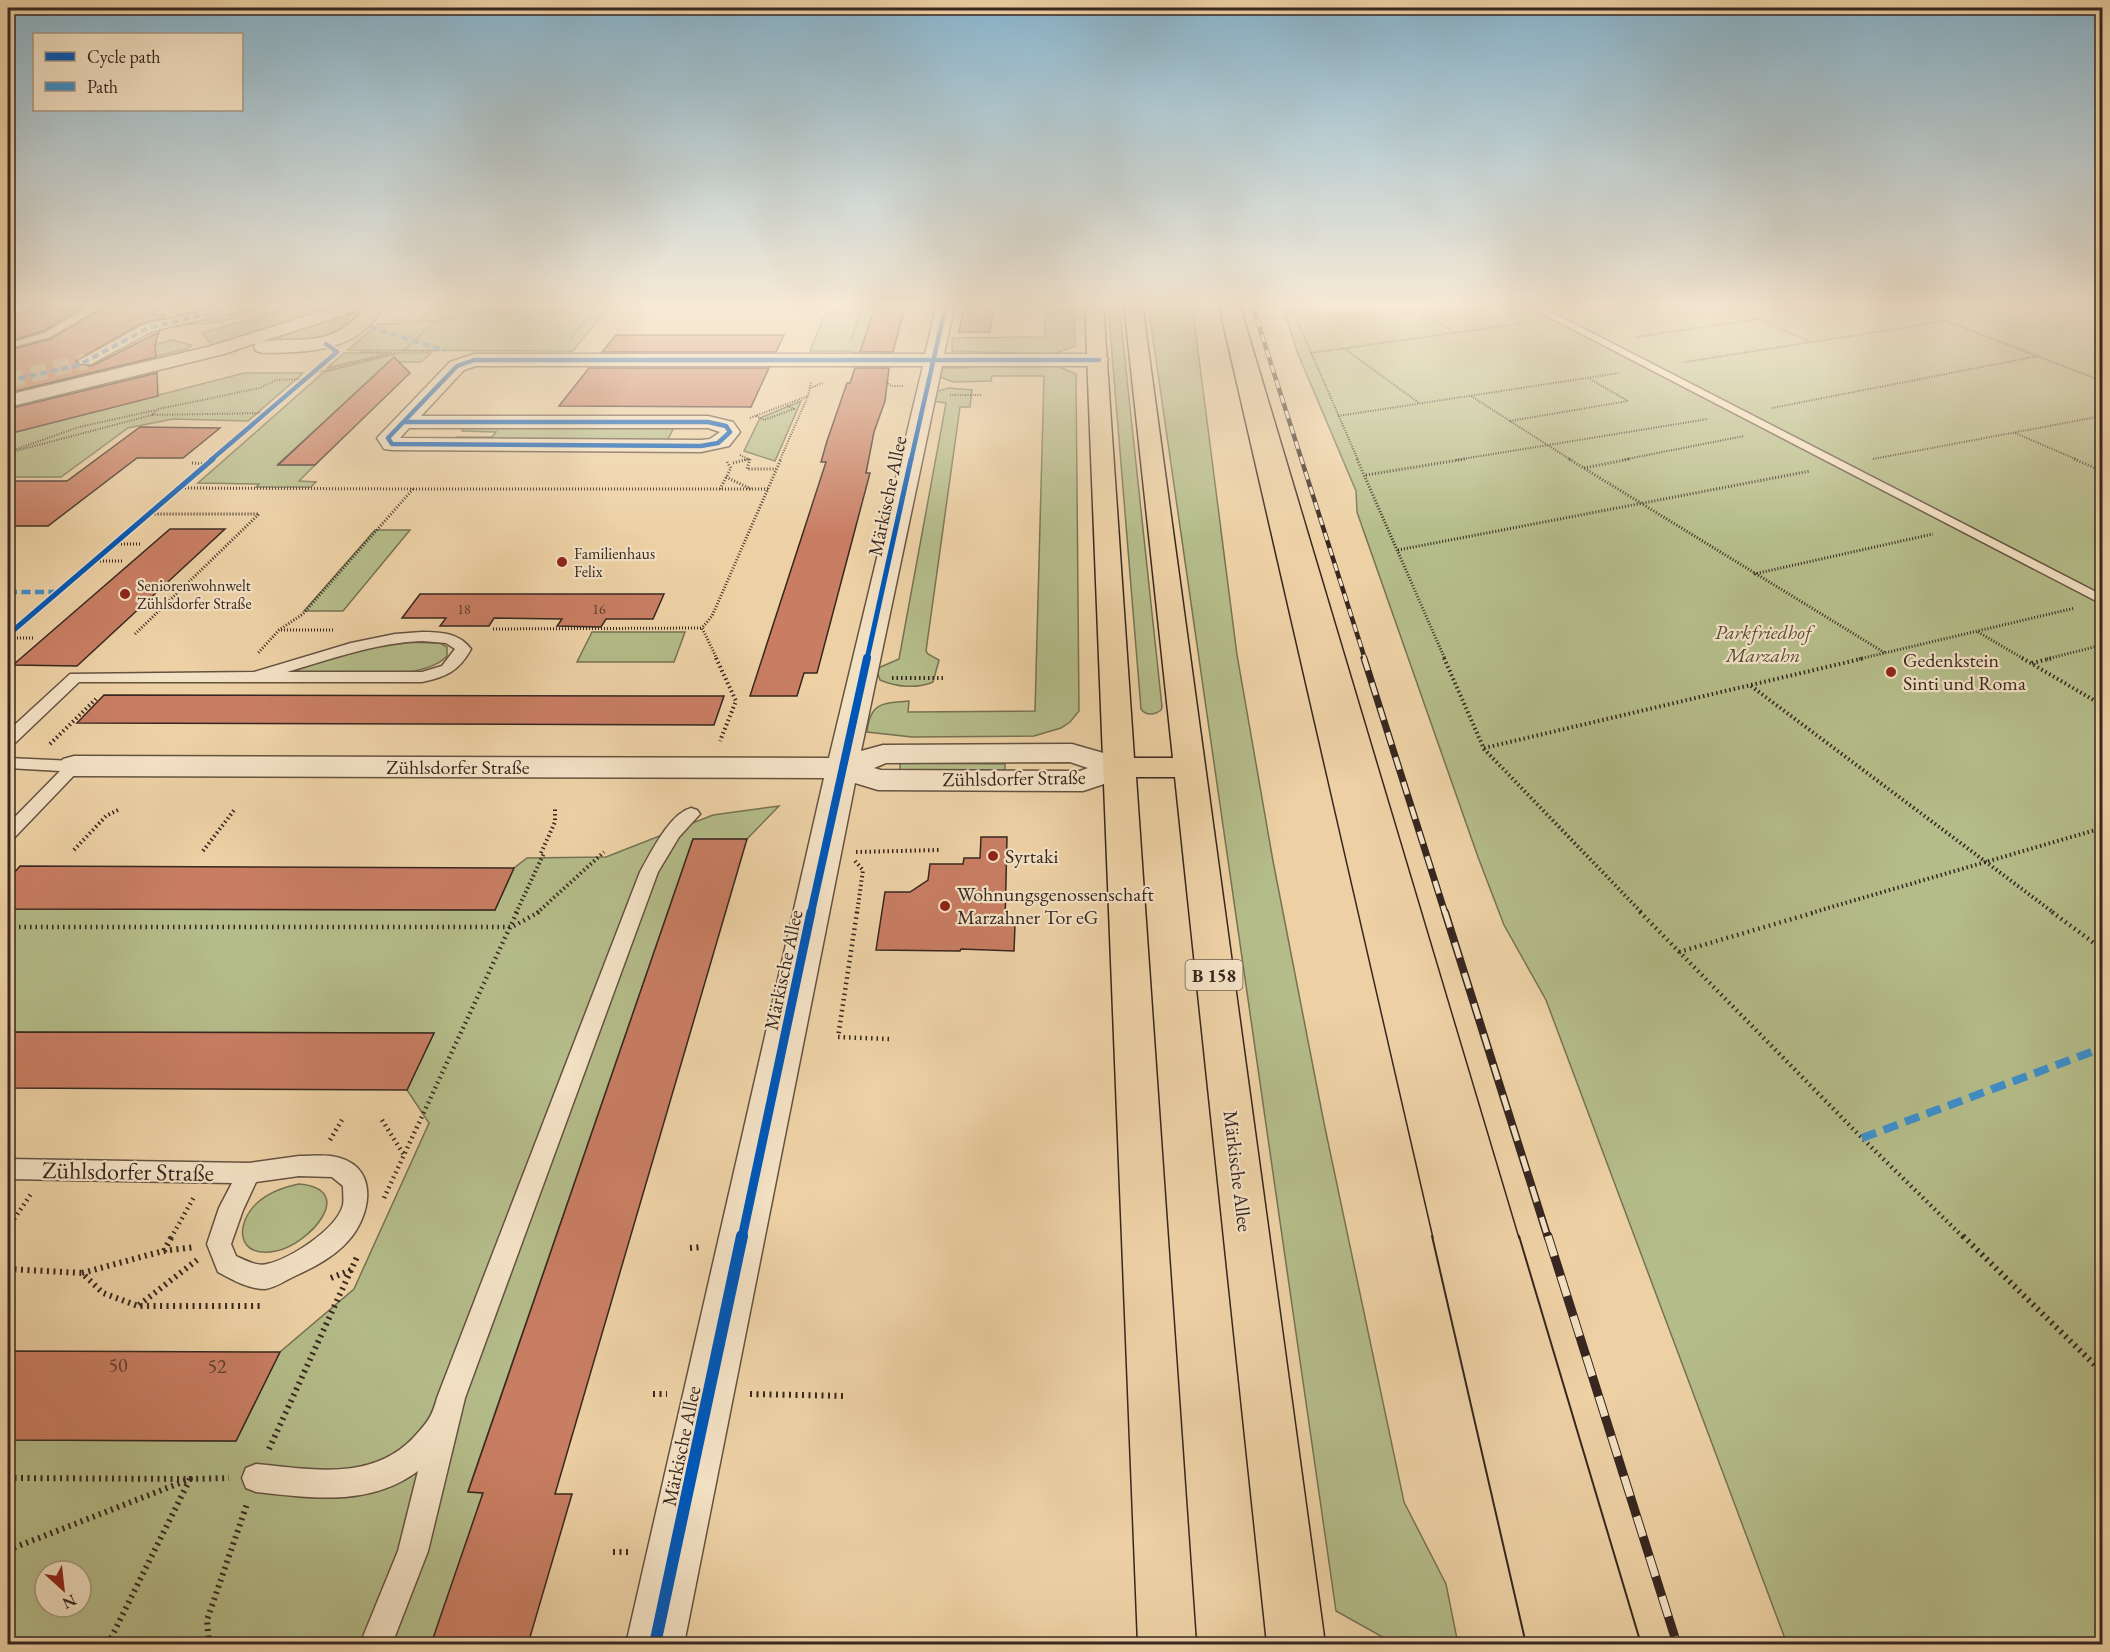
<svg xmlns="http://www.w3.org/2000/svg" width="2110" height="1652" font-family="'EB Garamond',serif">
<rect width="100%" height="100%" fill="#edd1a5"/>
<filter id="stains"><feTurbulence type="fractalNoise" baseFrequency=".00333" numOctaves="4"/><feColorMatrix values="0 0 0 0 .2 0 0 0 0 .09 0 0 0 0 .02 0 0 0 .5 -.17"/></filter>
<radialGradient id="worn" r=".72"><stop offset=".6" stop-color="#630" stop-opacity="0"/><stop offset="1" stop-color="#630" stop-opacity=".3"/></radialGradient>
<g fill="#b4bc89" stroke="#767254" stroke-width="1.5" fill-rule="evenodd">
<polygon points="301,304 351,304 224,345 212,345 202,333"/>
<polygon points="440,304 611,304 573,351 348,350 378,324 418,323"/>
<polygon points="829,304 879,304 860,354 850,351 810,351"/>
<polygon points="1014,304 1074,304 1075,346 1053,354 952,351 952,338 1045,337 1045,306 1014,306"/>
<path d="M1108,304H1115L1121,323L1162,707L1161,710C1155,715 1146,716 1141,709Z"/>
<polygon points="1152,304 1192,304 1237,655 1273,861 1324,1123 1404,1502 1446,1584 1458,1644 1395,1644 1336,1611 1150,318"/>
<polygon points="1282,304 2102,304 2102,1644 1787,1644 1546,1000 1504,925 1478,857 1357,512 1356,491 1298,354"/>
<path d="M252,305L255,307C232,323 207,324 179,325Z"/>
<polygon points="359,309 363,312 350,314 345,323 358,324 350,330 336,330 324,338 277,340 284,334"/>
<polygon points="172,340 192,345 187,349 110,367 155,345"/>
<polygon points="344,353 390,353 327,368"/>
<polygon points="399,353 431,353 421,362 389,362 278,464 315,465 299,481 316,482 311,487 256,487 259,484 198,483 324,372"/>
<path d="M970,366H1057L1076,374L1079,711L1070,722L1061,728L1034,736L912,737L867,732C870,703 882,703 909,701L908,712L1035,711L1044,376H992L991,381L953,382L938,376L939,368H966Z"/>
<polygon points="244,373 303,373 248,421 173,419 128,428 61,477 8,477 8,434"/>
<path d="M948,388L972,390L970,407H960L926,651L928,654L939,660L933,682C917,689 896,687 880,680L876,669L899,659L946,403L931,401L935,392Z"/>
<polygon points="801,401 775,461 744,451 760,418"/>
<polygon points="466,426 674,427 666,443 453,443 457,437 492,437 496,432 462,431"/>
<polygon points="375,530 410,530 343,611 304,611"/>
<polygon points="592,632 685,632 674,662 577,662"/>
<path d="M395,642L440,643L447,647V656C423,683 334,673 298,673L295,670L372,646Z"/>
<polygon points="900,763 1005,764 1005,771 900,770"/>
<path d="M779,806L747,839H693L468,1491L483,1493L432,1644H8V1440L236,1441L280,1352L354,1289L429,1123L407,1090L434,1033L8,1032V909L495,910L514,868L527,858L606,857L713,815ZM45,1571H81V1607H45Z"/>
<path d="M299,1184C358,1189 310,1244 276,1251C237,1259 234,1225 257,1203C269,1192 284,1187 299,1184Z"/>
</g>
<g fill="#c97e63" stroke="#372720" stroke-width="1.5">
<polygon points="44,304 90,304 43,331 10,341 10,345 17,348 51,339 109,304 167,304 151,314 165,314 164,318 142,323 76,361 81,366 92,366 159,332 155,345 156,357 8,393 8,320"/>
<polygon points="876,304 906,304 893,352 860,352"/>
<polygon points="964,304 994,304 990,332 959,332"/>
<polygon points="616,335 784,335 776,352 602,352"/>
<polygon points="394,357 410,373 315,465 278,465"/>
<polygon points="589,368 769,368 751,407 559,406"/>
<polygon points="855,368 889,368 885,401 874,432 866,473 870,473 817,673 804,673 797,696 750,696 826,462 821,462 827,441 847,383 850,383"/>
<polygon points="157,373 158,396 8,434 8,409"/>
<polygon points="140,427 220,428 183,458 137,458 48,526 8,526 8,481 67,481"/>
<polygon points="170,529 225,529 77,666 13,665"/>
<polygon points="420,594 664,594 653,619 606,619 601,627 557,626 562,619 494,618 489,626 440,626 446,618 402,618"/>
<polygon points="104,695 656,696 724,696 714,725 77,723"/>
<polygon points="981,837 1007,837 1005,925 1015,925 1014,951 961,949 960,951 876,950 885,892 910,892 928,880 930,864 963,864 964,858 980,858"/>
<polygon points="693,839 747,839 555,1494 572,1494 528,1644 431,1644 483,1493 468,1492"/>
<polygon points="20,866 514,868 495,910 8,909 8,880"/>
<polygon points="8,1032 434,1033 407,1090 8,1088"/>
<polygon points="8,1351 280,1352 236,1441 8,1440"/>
</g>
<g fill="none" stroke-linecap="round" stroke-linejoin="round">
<polyline stroke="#c9af8a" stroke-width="16" stroke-dasharray="16 8" stroke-linecap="butt" points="8,381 86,361"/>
<defs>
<g id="service">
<polygon points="95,304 107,304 50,337 16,346 11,343 44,333"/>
<polygon points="1524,304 1536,304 2102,595 2102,604"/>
<path d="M422,632C441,632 459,633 471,649C459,671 446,677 422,682H79L14,744L8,745V731L70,674L254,672L351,643L395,634ZM422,641L446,643L455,649L442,666L422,672H287C331,659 375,643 422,641Z"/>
<polygon points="8,758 74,761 80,762 83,766 14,838 8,840 8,824 60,771 8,768"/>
<path d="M691,808L697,810L700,814L679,837L658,872L465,1398L428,1551L392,1644H360L398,1551L418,1471C369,1507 313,1498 256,1492L246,1488L242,1478L246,1468L256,1464C311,1469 372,1482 414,1437C427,1423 432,1417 437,1398L640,872C651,853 669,814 691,808Z"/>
<path d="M299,1156C312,1156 328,1154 340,1158C380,1170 370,1217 348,1241C334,1257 314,1267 295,1276C286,1280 275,1288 265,1289C248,1289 233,1280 218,1272L207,1244L219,1208L232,1183L8,1179V1159L249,1163ZM299,1176L332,1177L343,1186C343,1192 344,1200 343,1205C337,1229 290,1259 267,1264C257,1267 245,1260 236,1256L231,1244L243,1210L256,1182Z"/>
</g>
<polygon id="pedestrian" points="232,304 257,304 255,307 153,331 91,364 81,364 78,361 143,325"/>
<g id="minor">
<path d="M345,304H372L379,314C351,353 306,352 263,353L256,351L254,347L256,343L224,354L8,407V395L211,346ZM359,310L361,313C327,349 302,336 260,342Z"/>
<path d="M937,304H955L944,354H1099L1106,356L1108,360L1106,364L1099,366H942L861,751L883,745L1072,744L1131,761L1136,768L1131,775L1083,791L878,790L855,783L684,1644H626L824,778L74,776L63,773L58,766L63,759L74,756L829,758L923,366H476L464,370L421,416H708L733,422L740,432L729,446L701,452L392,450L384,449L377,438L450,362L474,354H925ZM409,428H708L720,432L710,439L701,440L400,438ZM1070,762L1088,768L1080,771L881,770L874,768L886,763Z"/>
</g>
<polygon id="primary" points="1085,304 1103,304 1134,758 1173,758 1124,304 1142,304 1325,1644 1267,1644 1175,777 1136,777 1196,1644 1138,1644"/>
</defs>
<use href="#service" stroke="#645241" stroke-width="3"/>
<use href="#pedestrian" stroke="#645241" stroke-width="3"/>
<use href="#minor" stroke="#645241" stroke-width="3"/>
<use href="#primary" stroke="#372720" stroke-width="3"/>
<g stroke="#372720" stroke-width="2" stroke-dasharray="1 1.5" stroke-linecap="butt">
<polyline points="1290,304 1358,460"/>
<polyline points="1408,304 1456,333"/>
<polyline points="1724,304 1808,341"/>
<polyline points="1902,304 2102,381"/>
<polyline points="8,309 25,309"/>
<polyline points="1591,314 1657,304"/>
<polyline points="8,319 34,304"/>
<polyline points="391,320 436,321 518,304"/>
<polyline points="1636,337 1758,319"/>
<polyline points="570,339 599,304"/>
<polyline points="851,340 864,304"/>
<polyline points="1345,349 1419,403"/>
<polyline points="403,351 438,351"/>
<polyline points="361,352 396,352"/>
<polyline points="1311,353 1524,323"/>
<polyline points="1685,362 1946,321"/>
<polyline points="313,373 403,351 436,321"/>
<polyline points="886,382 891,386 904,386"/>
<polyline points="810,388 823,383"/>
<polyline points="950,395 981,395"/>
<polyline points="1471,396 1571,460"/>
<polyline points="1772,408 2038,356"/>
<polyline points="152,415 267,413"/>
<polyline points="756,416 764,420 794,409 786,405"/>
<polyline points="1338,416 1619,373"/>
<polyline points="750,418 808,396"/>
<polyline points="1510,421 1628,401 1588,378"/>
<polyline points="2015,433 2078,460"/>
<polyline points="14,450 79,427 156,410"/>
<polyline points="8,453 152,415 158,409 260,388 276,380 306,379"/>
<polyline points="740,455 750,460"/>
<polyline points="1873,459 2102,416"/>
<polyline points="744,460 749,459"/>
<polyline points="780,460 808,396 811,382"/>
<polyline points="1456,460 1708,419"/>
<polyline points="1622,460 1744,436"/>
</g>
<g stroke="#372720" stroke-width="3" stroke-dasharray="1 2" stroke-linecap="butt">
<polyline points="750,459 747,469 776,469"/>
<polyline points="1357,459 1445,659"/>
<polyline points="1569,459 1885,653"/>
<polyline points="2074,459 2102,471"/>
<polyline points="192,463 208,464"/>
<polyline points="733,463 749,459"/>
<polyline points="1584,468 1630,459"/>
<polyline points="1366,475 1465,459"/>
<polyline points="726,477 751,489"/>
<polyline points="179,488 413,489 303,614 279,630 258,653"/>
<polyline points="413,489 768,489"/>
<polyline points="720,489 731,468 727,462"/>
<polyline points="115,544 140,544"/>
<polyline points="1398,550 1810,471"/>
<polyline points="94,561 123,561"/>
<polyline points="1754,574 1933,534"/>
<polyline points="8,596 12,592"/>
<polyline points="493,629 702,628"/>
<polyline points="281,630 334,630"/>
<polyline points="1978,632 2024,659"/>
<polyline points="135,634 259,514 150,514"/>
<polyline points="8,638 35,638"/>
<polyline points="717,659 702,628 712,616 781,459"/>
<polyline points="1859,659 2075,608"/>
<polyline points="2047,659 2102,645"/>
</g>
<g stroke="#372720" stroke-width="4" stroke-dasharray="1.5 3" stroke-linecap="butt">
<polyline points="716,658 736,701 720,741"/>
<polyline points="1444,658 1484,749 1642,913"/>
<polyline points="2022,658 2102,705"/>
<polyline points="2032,663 2053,658"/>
<polyline points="892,678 943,678"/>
<polyline points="1751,686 2054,913"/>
<polyline points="50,744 96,699"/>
<polyline points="1484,748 1865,658"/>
<polyline points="74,850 106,816 120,809"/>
<polyline points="203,851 235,809"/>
<polyline points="856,852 939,850"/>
<polyline points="541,853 555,822 555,809"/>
<polyline points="855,861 863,870 857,913"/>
<polyline points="516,913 544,853"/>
<polyline points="537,913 604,852"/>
<polyline points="1811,913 2102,828"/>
</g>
<g stroke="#372720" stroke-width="4.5" stroke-dasharray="1.5 4" stroke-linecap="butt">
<polyline points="857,912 838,1037 889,1039"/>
<polyline points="1640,912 1862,1138 1964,1238"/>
<polyline points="2052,912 2102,949"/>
<polyline points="8,927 512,927 539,912"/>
<polyline points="1679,952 1816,912"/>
<polyline points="382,1120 404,1155"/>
<polyline points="330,1140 342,1120"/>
<polyline points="384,1198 517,912"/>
<polyline points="8,1228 31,1194"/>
<polyline points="171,1238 194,1197"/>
</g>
<g stroke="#372720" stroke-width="6" stroke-dasharray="2 4.5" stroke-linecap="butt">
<polyline points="1963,1236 2102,1372"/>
<polyline points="690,1248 701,1247"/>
<polyline points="164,1251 172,1236"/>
<polyline points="8,1269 82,1273 103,1293 138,1306 261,1306"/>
<polyline points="82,1273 163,1251 195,1247"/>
<polyline points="331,1278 351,1270"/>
<polyline points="139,1305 197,1260"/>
<polyline points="653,1394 667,1394"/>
<polyline points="750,1394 847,1396"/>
<polyline points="269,1449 357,1257"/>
<polyline points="8,1478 190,1479 108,1644"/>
<polyline points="8,1550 190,1479 229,1478"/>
<polyline points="613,1552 630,1552"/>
<polyline points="209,1644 207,1620 247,1504"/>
</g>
<use href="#service" fill="#f3e1c4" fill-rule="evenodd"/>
<use href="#pedestrian" fill="#f3e1c4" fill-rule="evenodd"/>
<use href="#minor" fill="#f3e1c4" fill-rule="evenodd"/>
<use href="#primary" fill="#edd1a5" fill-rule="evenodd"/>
<g stroke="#372720" stroke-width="1.5">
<polyline points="1218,304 1433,1238"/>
<polyline points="1240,304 1519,1238"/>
</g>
<g stroke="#372720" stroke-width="2">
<polyline points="1432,1236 1526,1644"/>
<polyline points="1519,1236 1641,1644"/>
</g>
<defs>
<polyline id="rail-far3" points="1252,304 1365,659"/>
<polyline id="rail-far2" points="1364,658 1445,913"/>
<polyline id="rail-far1" points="1445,912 1548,1238"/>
<polyline id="rail" points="1548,1236 1677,1644"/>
</defs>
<use href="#rail-far3" stroke="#372720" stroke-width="4.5"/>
<use href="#rail-far2" stroke="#372720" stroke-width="7"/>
<use href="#rail-far1" stroke="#372720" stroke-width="8"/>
<use href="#rail" stroke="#372720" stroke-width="9"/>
<use href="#rail-far3" stroke="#f3e1c4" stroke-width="3" stroke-dasharray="8" stroke-linecap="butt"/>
<use href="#rail-far2" stroke="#f3e1c4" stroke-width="4.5" stroke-dasharray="13" stroke-linecap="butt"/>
<use href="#rail-far1" stroke="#f3e1c4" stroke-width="5" stroke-dasharray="16" stroke-linecap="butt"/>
<use href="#rail" stroke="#f3e1c4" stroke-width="7" stroke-dasharray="21" stroke-linecap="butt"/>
<g stroke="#3d8fca" stroke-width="4" stroke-dasharray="7 4" stroke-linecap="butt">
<polyline points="370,327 446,351"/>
<polyline points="8,381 79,365 148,328 250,304"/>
</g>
<polyline stroke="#3d8fca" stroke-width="4.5" stroke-dasharray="9 4.5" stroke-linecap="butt" points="8,592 58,592"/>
<polyline stroke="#3d8fca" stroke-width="8" stroke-dasharray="15 8" stroke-linecap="butt" points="1862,1138 2102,1048"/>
<defs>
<g id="cycleway-far4">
<polyline points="405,422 708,422 726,426 730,432 718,443 701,446 392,444 388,438 457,366 474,360 1099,360"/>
<polyline points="211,460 337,352 326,344"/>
<polyline points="911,460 946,304"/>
</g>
<g id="cycleway-far3">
<polyline points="8,635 213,459"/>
<polyline points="867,659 911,459"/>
</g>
<polyline id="cycleway-far2" points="811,913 867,658"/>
<polyline id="cycleway-far1" points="742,1238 811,912"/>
<polyline id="cycleway" points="655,1644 742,1236"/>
</defs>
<use href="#cycleway-far4" stroke="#f3e1c4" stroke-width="7"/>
<use href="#cycleway-far3" stroke="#f3e1c4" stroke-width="8"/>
<use href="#cycleway-far2" stroke="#f3e1c4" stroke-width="11"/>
<use href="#cycleway-far1" stroke="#f3e1c4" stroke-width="13"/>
<use href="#cycleway" stroke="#f3e1c4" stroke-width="16"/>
<use href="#cycleway-far4" stroke="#0057b8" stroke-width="4.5"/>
<use href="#cycleway-far3" stroke="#0057b8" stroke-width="5"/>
<use href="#cycleway-far2" stroke="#0057b8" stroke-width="8"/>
<use href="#cycleway-far1" stroke="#0057b8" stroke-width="9"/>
<use href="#cycleway" stroke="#0057b8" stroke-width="12"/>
</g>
<linearGradient id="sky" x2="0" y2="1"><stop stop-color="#88b5ce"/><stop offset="0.57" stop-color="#f7ead6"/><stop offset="1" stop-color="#f7ead6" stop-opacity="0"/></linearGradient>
<rect width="2110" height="535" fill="url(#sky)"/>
<g fill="#8f2418" stroke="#f3e1c4" stroke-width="2">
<circle cx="562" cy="562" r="6"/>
<circle cx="125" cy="594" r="6"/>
<circle cx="1891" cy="672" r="6"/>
<circle cx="993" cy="856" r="6"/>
<circle cx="945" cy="906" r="6"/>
</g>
<g text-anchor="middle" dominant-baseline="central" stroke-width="4.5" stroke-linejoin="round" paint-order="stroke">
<g font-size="14" fill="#5c3d31">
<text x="464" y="609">18</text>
<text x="599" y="609">16</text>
</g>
<g font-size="16" fill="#372720" stroke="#f3e1c4" text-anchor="start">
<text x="574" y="553">Familienhaus<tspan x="574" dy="18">Felix</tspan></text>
<text x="137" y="585">Seniorenwohnwelt<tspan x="137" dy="18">Zühlsdorfer Straße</tspan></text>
</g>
<rect fill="#f3e1c4" stroke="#6f5f51" stroke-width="1.5" x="1185.5" y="960" width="57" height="30" rx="4.5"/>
<g font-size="18" font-weight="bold" fill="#372720">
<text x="1214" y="975">B 158</text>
</g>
<g font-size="20" fill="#372720" stroke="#f3e1c4">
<text transform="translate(887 496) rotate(-78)">Märkische Allee</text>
<text x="458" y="767">Zühlsdorfer Straße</text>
<text transform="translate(1014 778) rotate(-1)">Zühlsdorfer Straße</text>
<text transform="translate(783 970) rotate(-78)">Märkische Allee</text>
<text transform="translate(1238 1171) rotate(83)">Märkische Allee</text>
<text transform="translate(681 1446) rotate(-78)">Märkische Allee</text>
</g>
<g font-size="20" font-style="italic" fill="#564c3a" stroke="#f3e1c4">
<text x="1763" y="632">Parkfriedhof<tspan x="1763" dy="23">Marzahn</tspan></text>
</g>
<g font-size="20" fill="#372720" stroke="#f3e1c4" text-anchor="start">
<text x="1903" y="660">Gedenkstein<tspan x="1903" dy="23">Sinti und Roma</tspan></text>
<text x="1005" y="856">Syrtaki</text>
<text x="957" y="894">Wohnungsgenossenschaft<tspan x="957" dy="23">Marzahner Tor eG</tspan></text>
</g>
<g font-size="20" fill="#5c3d31">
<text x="118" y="1365">50</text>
<text x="217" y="1366">52</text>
</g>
<g font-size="24" fill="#372720" stroke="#f3e1c4">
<text transform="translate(128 1171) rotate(1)">Zühlsdorfer Straße</text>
</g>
</g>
<rect width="2110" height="1652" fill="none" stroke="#edd1a5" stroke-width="30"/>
<rect x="9" y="9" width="2092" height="1634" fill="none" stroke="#372720" stroke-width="3"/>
<rect x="15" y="15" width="2080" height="1622" fill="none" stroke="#372720" stroke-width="1.5"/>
<rect x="33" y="33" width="210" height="78" fill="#f3e1c4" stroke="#a89782" stroke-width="1.5"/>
<rect x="45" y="52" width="30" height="9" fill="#0057b8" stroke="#a89782" stroke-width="1.5"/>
<text x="87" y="63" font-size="18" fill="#372720">Cycle path</text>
<rect x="45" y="82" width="30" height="9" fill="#3d8fca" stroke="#a89782" stroke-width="1.5"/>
<text x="87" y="93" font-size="18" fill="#372720">Path</text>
<g transform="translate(63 1589) rotate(153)"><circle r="28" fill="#f3e1c4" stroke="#a89782" stroke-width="1.5"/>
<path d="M0-4.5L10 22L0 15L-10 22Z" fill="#8f2418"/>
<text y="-9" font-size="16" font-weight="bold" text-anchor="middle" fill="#372720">N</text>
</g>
<rect width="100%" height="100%" filter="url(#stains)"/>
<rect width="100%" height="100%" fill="url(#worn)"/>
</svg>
